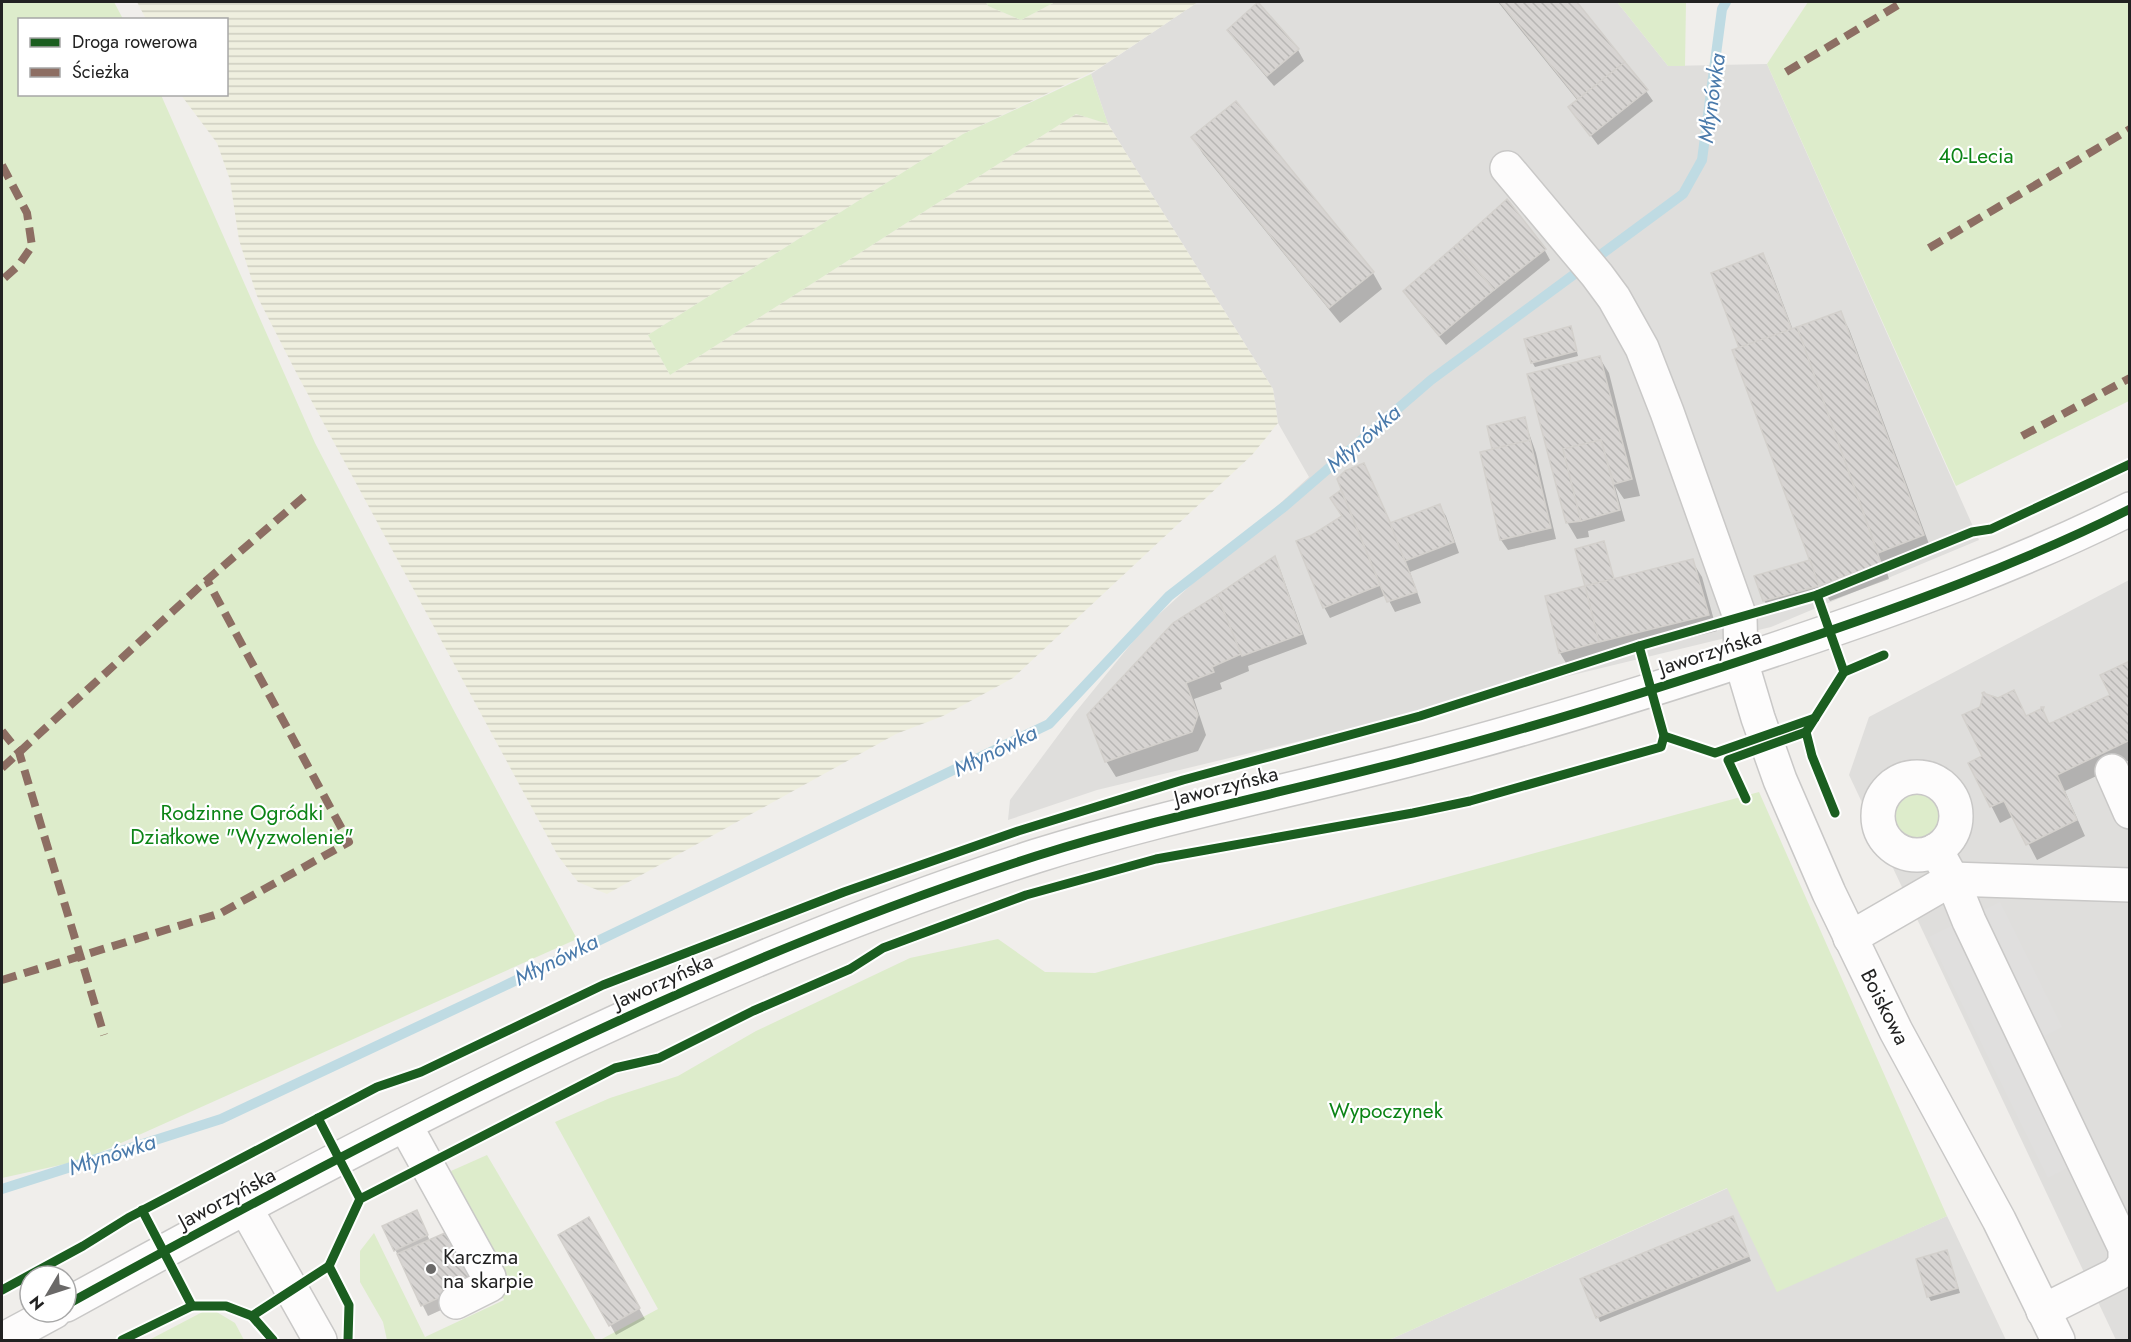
<svg xmlns="http://www.w3.org/2000/svg" width="2131" height="1342" font-family="Jost,sans-serif">
<defs>
<pattern id="farmland-rules" width="6" height="5" patternUnits="userSpaceOnUse" patternTransform="scale(1.5)"><rect width="6" height="5" fill="#efefdf"/><path d="M0 2.5h6" fill="none" stroke="#cdcdbf"/></pattern>
<pattern id="building-back-hatch" width="6" height="6" patternUnits="userSpaceOnUse" patternTransform="scale(1.5)"><rect width="6" height="6" fill="#d7d4d2"/><path d="M-1 5l2 2M0 0l6 6M5-1l2 2" fill="none" stroke="#b8b6b4"/></pattern>
</defs>
<rect width="100%" height="100%" fill="#f0eeeb"/>
<g fill="#dfdedc">
<polygon points="1198,2 1617,2 1668,66 1767,64 1979,540 1771,627 1097,790 1008,820 1010,800 1074,714 1144,628 1309,477 1278,423 1273,389 1108,124 1091,74"/>
<polygon points="2129,580 2129,1340 2116,1340 1849,775 1869,717"/>
<polygon points="1728,1188 1777,1291 1947,1216 2006,1340 1389,1340"/>
</g>
<polygon fill="url(#farmland-rules)" points="137,2 986,2 988,6 1021,20 1055,2 1198,2 1098,69 963,134 648,335 670,375 1076,114 1108,124 1273,389 1278,423 1252,455 1013,678 943,716 896,734 607,894 578,882 558,856 298,376 257,296 239,240 230,180 217,143 181,95 226,94 226,20 146,19"/>
<g fill="#ddeccb">
<polygon points="2,2 114,2 123,19 20,20 20,94 161,95 315,443 453,709 577,939 83,1160 2,1178"/>
<polygon points="986,2 1055,2 1021,20 988,6"/>
<polygon points="1617,2 1686,2 1685,66 1668,66"/>
<polygon points="1808,2 2129,2 2129,401 1956,486 1767,64"/>
<polygon points="1091,74 1108,124 1076,114 670,375 648,335 963,134"/>
<polygon points="1759,792 1947,1216 1777,1292 1727,1188 1389,1340 600,1340 658,1309 555,1122 610,1098 678,1076 756,1031 910,958 998,939 1045,972 1095,973"/>
<circle cx="1916" cy="816" r="23"/>
<polygon points="487,1155 596,1340 387,1340 383,1322 360,1282 360,1251 374,1233 425,1337 504,1300 451,1171"/>
<polygon points="210,1308 235,1323 244,1340 149,1340"/>
</g>
<polygon fill="#e0dfde" points="2000,902 2062,1027 2014,1051 2071,1166 2048,1178 1929,937"/>
<g fill="#0003">
<polygon points="1498,2 1575,2 1646,91 1653,101 1598,145 1570,108 1578,101"/>
<polygon points="1228,30 1298,50 1304,61 1274,86 1235,40"/>
<polygon points="1193,138 1373,273 1382,289 1340,323 1203,154"/>
<polygon points="1544,249 1550,260 1446,345 1411,302 1405,291"/>
<polygon points="1763,255 1769,266 1793,330 1840,313 1849,329 1932,552 1886,569 1889,579 1830,601 1827,596 1770,611 1764,600 1812,562 1741,349"/>
<polygon points="1571,328 1578,356 1535,367 1532,362"/>
<polygon points="1599,357 1609,373 1640,496 1624,499 1615,486 1625,521 1588,531 1589,537 1577,539 1567,522"/>
<polygon points="1524,419 1536,453 1556,539 1508,550 1501,540 1494,450 1488,427"/>
<polygon points="1364,465 1391,524 1439,506 1446,516 1459,553 1410,572 1421,603 1395,612 1386,595 1330,618 1324,607 1313,536 1343,517 1332,499 1343,491"/>
<polygon points="1603,543 1614,580 1692,561 1702,577 1717,631 1610,658 1607,652 1566,663 1560,653"/>
<polygon points="1274,558 1280,569 1307,644 1248,666 1249,671 1220,683 1222,689 1194,699 1206,735 1198,751 1116,777 1106,761 1174,624"/>
<polygon points="2130,662 2130,760 2065,791 2085,836 2037,860 2014,816 2000,823 1970,764 1984,757 2022,708 2027,718 2050,726 2112,695"/>
<polygon points="419,1217 430,1241 483,1291 428,1316 384,1227"/>
<polygon points="588,1219 645,1319 616,1335 560,1236"/>
<polygon points="1735,1223 1751,1261 1600,1322 1598,1317"/>
<polygon points="1947,1252 1960,1293 1931,1301 1928,1296"/>
</g>
<g fill="none" stroke-linecap="round" stroke-linejoin="round">
<polyline stroke="#bfdbe3" stroke-width="10" points="2,1189 221,1119 502,987 1049,724 1169,596 1285,506 1431,380 1683,194 1702,160 1722,9 1726,2"/>
</g>
<g fill="url(#building-back-hatch)" stroke="#d3d0cc" stroke-width="1.5">
<polygon points="1258,2 1299,49 1267,76 1227,30"/>
<polygon points="1500,2 1577,2 1625,62 1578,99"/>
<polygon points="1625,62 1648,90 1590,136 1568,107"/>
<polygon points="1236,101 1374,272 1329,308 1191,137"/>
<polygon points="1507,199 1546,249 1494,290 1456,245"/>
<polygon points="1456,245 1494,290 1439,336 1403,291"/>
<polygon points="1763,253 1792,330 1739,348 1711,273"/>
<polygon points="1841,311 1924,535 1878,553 1797,327"/>
<polygon points="1571,326 1577,351 1531,363 1524,339"/>
<polygon points="1797,327 1881,563 1819,586 1732,350"/>
<polygon points="1600,356 1632,479 1614,484 1601,440 1563,449 1581,521 1566,523 1527,374"/>
<polygon points="1525,417 1530,440 1492,449 1487,426"/>
<polygon points="1530,440 1551,528 1500,540 1480,452"/>
<polygon points="1601,440 1620,510 1581,521 1563,449"/>
<polygon points="1364,463 1390,522 1417,592 1387,602 1337,479 1345,471"/>
<polygon points="1341,490 1380,585 1323,608 1296,541 1312,535 1342,516 1330,498"/>
<polygon points="1440,504 1454,542 1405,561 1390,523"/>
<polygon points="1604,541 1614,579 1585,586 1575,549"/>
<polygon points="1275,556 1302,634 1242,656 1217,595"/>
<polygon points="1693,559 1709,615 1599,642 1585,586"/>
<polygon points="1810,560 1819,586 1763,601 1754,576"/>
<polygon points="1585,586 1599,642 1559,653 1545,596"/>
<polygon points="1217,595 1241,654 1212,667 1214,672 1186,683 1198,715 1192,732 1105,762 1087,715 1173,623"/>
<polygon points="2130,661 2130,740 2057,775 2077,820 2026,845 2004,801 1990,807 1968,763 1982,756 1962,715 1980,707 1983,695 1982,693 1984,692 1986,694 1998,698 2014,690 2026,716 2041,709 2041,707 2044,707 2043,710 2049,724 2110,695 2100,675"/>
<polygon points="417,1210 428,1235 394,1251 382,1226"/>
<polygon points="1733,1216 1749,1256 1596,1318 1580,1279"/>
<polygon points="589,1217 640,1308 609,1326 558,1235"/>
<polygon points="454,1229 478,1280 421,1306 397,1254"/>
<polygon points="1947,1250 1958,1288 1927,1297 1916,1259"/>
</g>
<g fill="none" stroke-linecap="round" stroke-linejoin="round">
<defs>
<g id="minor">
<polyline points="1507,168 1597,275 1614,298 1642,348 1667,412 1740,617 1741,661 1758,718 1780,780 1829,893 1896,1031 1999,1220 2058,1340"/>
<polyline points="2112,771 2130,812"/>
<circle cx="1917" cy="816" r="39"/>
<polyline points="1936,850 1952,879 1969,921 2125,1248 2125,1263 2117,1274 2043,1311"/>
<polyline points="1850,938 1952,879 2130,885"/>
<polyline points="405,1125 489,1277 490,1285 456,1302"/>
<polyline points="246,1209 320,1340"/>
<path d="M66,1305C378,1133 696,966 1036,856C1157,818 1281,793 1404,761C1533,728 1661,688 1788,645C1904,606 2020,564 2130,509"/>
<polyline points="2,1340 54,1312"/>
</g>
</defs>
<use href="#minor" stroke="#c9c8c7" stroke-width="36"/>
<use href="#minor" stroke="#fdfcfc" stroke-width="33"/>
<g stroke="#8d6e63" stroke-width="8" stroke-dasharray="15 8" stroke-linecap="butt">
<polyline points="1786,72 1903,2"/>
<polyline points="2,165 27,213 32,246 19,265 2,280"/>
<polyline points="1929,248 2130,129"/>
<polyline points="2022,436 2130,378"/>
<polyline points="2,731 19,752 104,1035"/>
<polyline points="2,768 207,580 306,495"/>
<polyline points="2,980 221,913 349,842 207,580"/>
</g>
<defs>
<g id="cycleway">
<polyline points="1817,595 1844,672"/>
<polyline points="1664,736 1715,753 1815,718"/>
<polyline points="1746,799 1728,760 1806,732"/>
<polyline points="1835,813 1812,756 1806,732 1844,672 1884,655"/>
<polyline points="318,1118 360,1199"/>
<polyline points="142,1210 192,1306"/>
<polyline points="2,1290 83,1246 128,1218 377,1087 421,1072 603,985 844,892 1018,831 1183,780 1420,716 1639,646 1817,595 1972,532 1991,529 2130,464"/>
<path d="M66,1305C378,1133 696,966 1036,856C1157,818 1281,793 1404,761C1533,728 1661,688 1788,645C1904,606 2020,564 2130,509"/>
<polyline points="252,1316 329,1266"/>
<polyline points="122,1340 192,1306 226,1306 252,1316 273,1340"/>
<polyline points="348,1340 349,1305 329,1266 360,1199 615,1068 659,1058 753,1011 850,969 883,948 1026,895 1156,859 1413,813 1470,801 1661,747 1664,736 1639,646"/>
</g>
</defs>
<use href="#cycleway" stroke="#fff" stroke-width="13"/>
<use href="#cycleway" stroke="#1b5e20" stroke-width="9"/>
</g>
<circle fill="#6a6968" stroke="#fff" stroke-width="2" cx="431" cy="1269" r="6"/>
<g text-anchor="middle" dominant-baseline="central" stroke-width="4.5" stroke-linejoin="round" paint-order="stroke">
<g font-size="21" fill="#0c8416" stroke="#fff">
<text x="1976" y="156">40-Lecia</text>
<text x="242" y="813">Rodzinne Ogródki<tspan x="242" dy="24">Działkowe "Wyzwolenie"</tspan></text>
<text x="1386" y="1111">Wypoczynek</text>
</g>
<g font-size="21" fill="#222" stroke="#fff">
<text transform="translate(1710 652) rotate(-18)">Jaworzyńska</text>
<text transform="translate(1226 786) rotate(-14)">Jaworzyńska</text>
<text transform="translate(663 981) rotate(-24)">Jaworzyńska</text>
<text transform="translate(1885 1007) rotate(63)">Boiskowa</text>
<text transform="translate(227 1198) rotate(-28)">Jaworzyńska</text>
</g>
<g font-size="21" fill="#222" stroke="#fff" text-anchor="start">
<text x="443" y="1257">Karczma<tspan x="443" dy="24">na skarpie</tspan></text>
</g>
<g font-size="22" font-style="italic" fill="#4a7aab" stroke="#fff">
<text transform="translate(1711 98) rotate(-82)">Młynówka</text>
<text transform="translate(1363 438) rotate(-41)">Młynówka</text>
<text transform="translate(995 750) rotate(-26)">Młynówka</text>
<text transform="translate(556 959) rotate(-26)">Młynówka</text>
<text transform="translate(112 1154) rotate(-18)">Młynówka</text>
</g>
</g>
<rect width="2131" height="1342" fill="none" stroke="#222222" stroke-width="6"/>
<rect x="18" y="18" width="210" height="78" fill="#ffffff" stroke="#a7a7a7" stroke-width="1.5"/>
<rect x="30" y="38" width="30" height="9" fill="#1b5e20" stroke="#a7a7a7" stroke-width="1.5"/>
<text x="72" y="48" font-size="18" fill="#222222">Droga rowerowa</text>
<rect x="30" y="68" width="30" height="9" fill="#8d6e63" stroke="#a7a7a7" stroke-width="1.5"/>
<text x="72" y="78" font-size="18" fill="#222222">Ścieżka</text>
<g transform="translate(48 1294) rotate(231)"><circle r="28" fill="#ffffff" stroke="#a7a7a7" stroke-width="1.5"/>
<path d="M0-4.5L10 22L0 15L-10 22Z" fill="#6a6968"/>
<text y="-9" font-size="16" font-weight="bold" text-anchor="middle" fill="#222222">N</text>
</g>
</svg>
